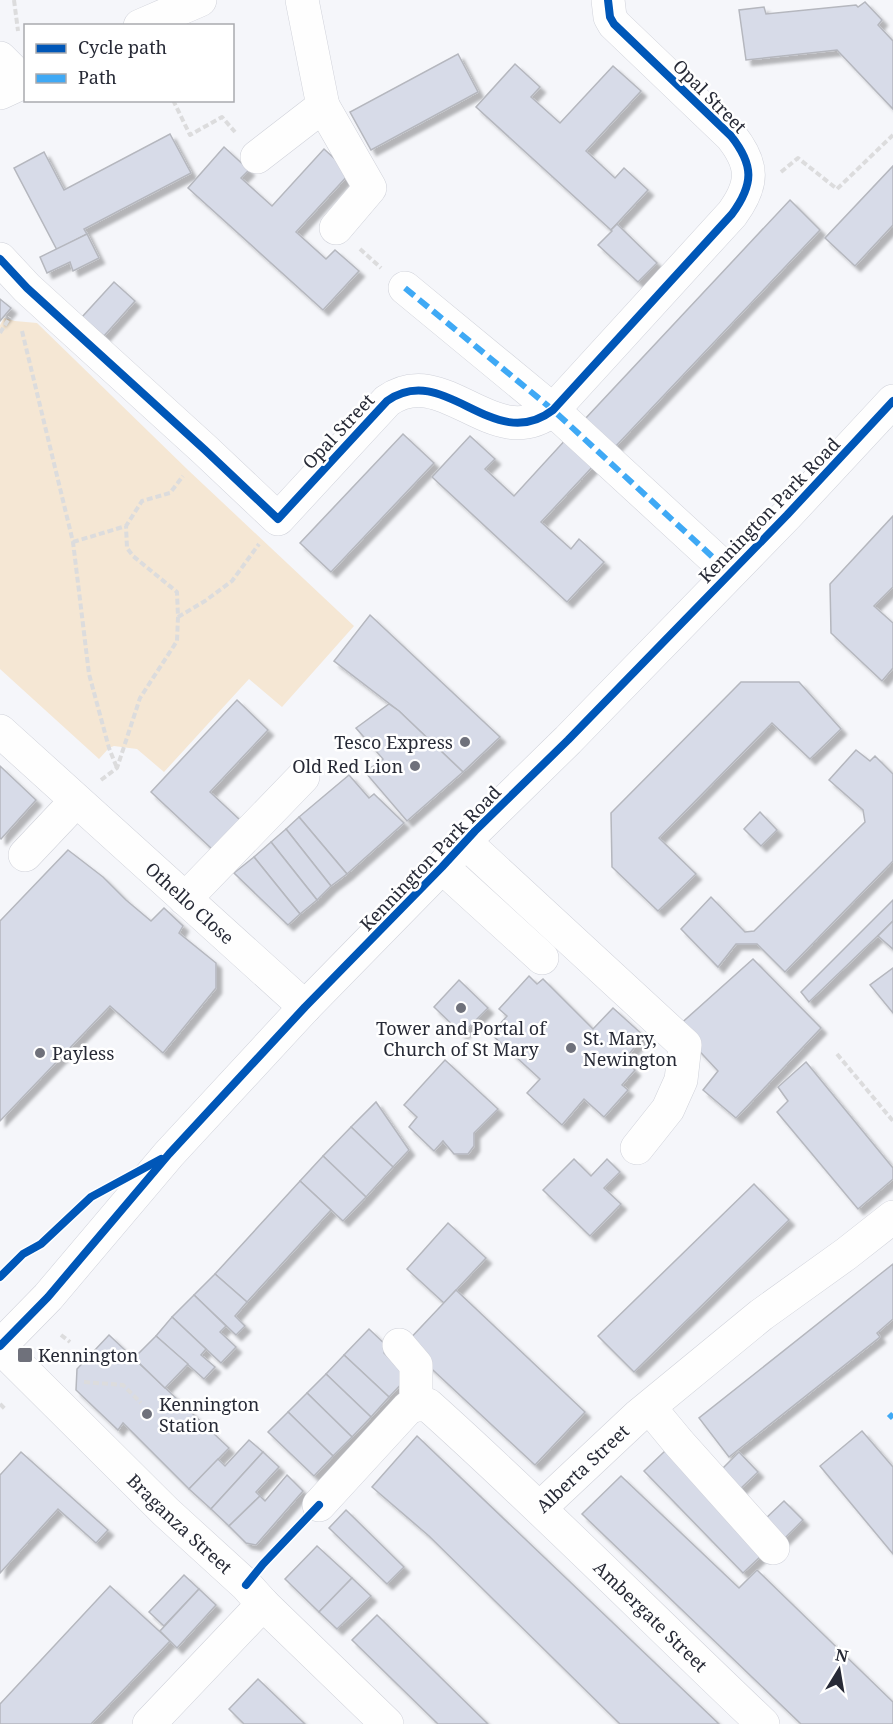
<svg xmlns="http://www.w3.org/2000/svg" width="893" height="1724" font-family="'Noto Serif',serif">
<defs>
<filter id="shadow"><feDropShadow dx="5.5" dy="5.5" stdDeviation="1.5" flood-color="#0004"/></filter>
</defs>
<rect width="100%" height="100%" fill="#f5f6fa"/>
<polygon fill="#f5e7d4" points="4,318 15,321 37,323 188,470 354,626 282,707 249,679 164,772 137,749 114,746 109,748 99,759 0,669 0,325"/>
<g fill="#d7dbe8" stroke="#b5b7be" stroke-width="1.5" filter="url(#shadow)">
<polygon points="865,2 882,20 878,25 893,41 893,109 837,50 746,60 739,10 764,7 766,14 856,5 858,7"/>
<polygon points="458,54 478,92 371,150 350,112"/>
<polygon points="515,64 540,87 531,97 560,123 613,66 641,91 586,151 615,178 624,168 648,190 611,230 476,107"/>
<polygon points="170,134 191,173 84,229 87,234 57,250 14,168 44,152 64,190"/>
<polygon points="224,147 249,170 241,178 272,206 324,149 350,173 296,232 326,259 335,250 359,271 323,310 188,188"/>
<polygon points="893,166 893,225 855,266 825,238"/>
<polygon points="790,200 820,230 615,447 585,419"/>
<polygon points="617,224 657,263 638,282 598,245 612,231 611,230"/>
<polygon points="87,234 99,258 73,271 70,262 47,273 40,257"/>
<polygon points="114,282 135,301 104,336 82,317"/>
<polygon points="0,299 11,308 0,321"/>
<polygon points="403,434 434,463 331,572 300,543"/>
<polygon points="470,436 495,459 485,469 514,496 568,437 596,463 541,522 571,549 579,539 604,562 567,602 432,477"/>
<polygon points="893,516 893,587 874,606 893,623 893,668 882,681 831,633 830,584"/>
<polygon points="370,615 500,737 463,772 399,711 334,661"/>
<polygon points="741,682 799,682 841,729 810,759 772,723 659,838 696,874 658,911 612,867 611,813"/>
<polygon points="237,700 268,730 210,792 240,820 212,849 151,792"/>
<polygon points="389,704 399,711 463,772 407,821 365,772 383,759 356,728"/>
<polygon points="856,750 870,761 875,756 893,774 893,861 785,972 757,944 736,944 718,967 681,929 711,897 745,932 754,931 865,822 863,810 829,780"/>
<polygon points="0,766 36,800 1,839 0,838"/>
<polygon points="349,775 369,798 374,794 404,823 347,874 299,817"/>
<polygon points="760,812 777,830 761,846 744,829"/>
<polygon points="299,817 347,874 331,886 286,829"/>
<polygon points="286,829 331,886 317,900 271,842"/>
<polygon points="271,842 317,900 300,914 254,857"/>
<polygon points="68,850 103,877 126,900 151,921 164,908 183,926 179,933 216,963 216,988 163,1053 110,1006 0,1121 0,921"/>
<polygon points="254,857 300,914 288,925 234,873"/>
<polygon points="893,900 893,921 809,1002 801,992"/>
<polygon points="893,921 893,949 878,936"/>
<polygon points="753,959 821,1028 736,1118 703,1090 718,1071 677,1027"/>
<polygon points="893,968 893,1013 870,985"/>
<polygon points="529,976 537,984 543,979 593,1029 613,1008 644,1036 624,1060 635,1070 622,1085 628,1090 604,1117 584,1099 562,1125 527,1093 540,1079 491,1034 507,1016 499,1009"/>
<polygon points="459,980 488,1008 462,1034 434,1007"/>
<polygon points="445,1060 498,1109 474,1133 474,1146 468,1154 454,1154 443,1141 434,1151 409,1127 417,1117 404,1105"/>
<polygon points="806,1062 893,1168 893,1179 858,1209 777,1112 788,1101 778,1087"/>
<polygon points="376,1102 409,1150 393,1167 351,1127"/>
<polygon points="351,1127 393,1167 366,1197 323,1156"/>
<polygon points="323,1156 366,1197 343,1221 300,1181"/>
<polygon points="574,1159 591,1176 607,1159 620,1172 604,1188 621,1204 590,1236 543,1190"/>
<polygon points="300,1181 331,1210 247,1302 215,1274"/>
<polygon points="754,1184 789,1220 634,1372 598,1336"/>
<polygon points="448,1223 486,1258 444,1303 407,1269"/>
<polygon points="893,1264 893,1319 877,1333 880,1337 729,1457 699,1418"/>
<polygon points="215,1274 247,1302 235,1316 245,1326 236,1335 194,1295"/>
<polygon points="456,1290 585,1412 535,1465 405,1344"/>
<polygon points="194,1295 226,1326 220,1332 236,1347 221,1363 172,1317"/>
<polygon points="172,1317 206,1349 201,1355 215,1367 204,1379 156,1336"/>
<polygon points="369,1329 388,1347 384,1353 408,1377 389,1397 344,1355"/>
<polygon points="109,1335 229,1448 189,1489 123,1423 118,1430 76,1390 77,1369"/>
<polygon points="156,1336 188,1364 165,1388 134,1358"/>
<polygon points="344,1355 389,1397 371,1417 326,1374"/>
<polygon points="326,1374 371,1417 352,1437 307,1393"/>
<polygon points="307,1393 352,1437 333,1456 288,1412"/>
<polygon points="288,1412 333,1456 314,1476 268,1432"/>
<polygon points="862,1431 893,1467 893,1554 820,1466"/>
<polygon points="417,1436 719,1724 620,1724 429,1536 372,1487"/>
<polygon points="249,1440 263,1452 211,1509 189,1489 218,1459 225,1466"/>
<polygon points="665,1451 763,1554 743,1573 644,1471"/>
<polygon points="21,1452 108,1530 96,1543 58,1509 0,1573 0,1475"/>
<polygon points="263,1452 279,1467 256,1492 260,1496 229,1526 211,1509"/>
<polygon points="739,1452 758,1472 738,1491 720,1471"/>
<polygon points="287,1475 303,1491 256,1545 246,1543 229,1526 260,1496 265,1501"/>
<polygon points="621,1476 739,1588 757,1570 893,1702 893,1724 801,1724 582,1514"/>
<polygon points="784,1501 803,1520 783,1540 764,1520"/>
<polygon points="346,1510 404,1567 387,1584 329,1528"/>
<polygon points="317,1546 352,1578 319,1612 285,1579"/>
<polygon points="184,1575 199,1589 164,1626 149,1612"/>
<polygon points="352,1578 371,1596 337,1629 319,1612"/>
<polygon points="110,1586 170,1641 91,1724 0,1724 0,1704"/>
<polygon points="199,1589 216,1605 177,1648 160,1631"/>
<polygon points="377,1615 488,1724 438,1724 352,1640"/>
<polygon points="258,1679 305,1724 244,1724 229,1709"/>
</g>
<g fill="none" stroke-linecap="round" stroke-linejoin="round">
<defs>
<g id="minor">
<polyline points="0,58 11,69 18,84"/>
<polyline points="323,106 370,188 336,228"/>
<polyline points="257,157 323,106 302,0"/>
<path d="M0,259L27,288L205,450L278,519L387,401C445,360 493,456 553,410L732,214C754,184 754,165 731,136L614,24L610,17L608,0"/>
<polyline points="405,288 553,410 730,573"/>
<path id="s1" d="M0,731L305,1007"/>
<polyline points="465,842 685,1045 681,1080 668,1109 637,1148"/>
<polyline points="25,855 76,801"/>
<polyline points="442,867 542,958"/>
<polyline points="185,899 303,777"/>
<polyline points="399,1345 416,1365 416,1405"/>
<path id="s2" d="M0,1347L166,1512L246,1585L263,1604L387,1724"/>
<polyline points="650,1408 679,1443 773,1548"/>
<path id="s3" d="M319,1505L408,1408L416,1405H428C543,1508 651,1618 763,1724"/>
<path id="s4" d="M540,1508L638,1416L761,1315L846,1254L893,1217"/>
<polyline points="149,1724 263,1604"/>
</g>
<g id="highway">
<polyline points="140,26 200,0"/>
<polyline points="0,93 26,81"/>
<polyline points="0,1346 48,1297 169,1154 305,1007 442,867 475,831 568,740 787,515 893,401"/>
</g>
</defs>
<use href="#minor" stroke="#d0d2da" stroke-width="34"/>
<use href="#highway" stroke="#d0d2da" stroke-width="34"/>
<g stroke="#dcdcdd" stroke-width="4" stroke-dasharray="6 3" stroke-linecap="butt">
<polyline points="14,0 18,31"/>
<polyline points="173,100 190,135 222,117 235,132"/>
<polyline points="781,172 798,158 837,189 893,135"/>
<polyline points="360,249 381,268"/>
<polyline points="22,331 73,542 89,674 109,748 117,768"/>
<polyline points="0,333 10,317"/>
<polyline points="73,542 126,526 142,501 170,493 183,476"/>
<polyline points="178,617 205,601 232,581 259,544"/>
<polyline points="101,780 117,768 140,698 177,641 178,617 177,592 133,556 127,548 126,526"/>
<polyline points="837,1054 893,1121"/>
<polyline points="61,1335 70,1342"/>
<polyline points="84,1382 123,1385 141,1403"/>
<polyline points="0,1404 5,1409"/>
</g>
<use href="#minor" stroke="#fefefe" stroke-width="33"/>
<use href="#highway" stroke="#fefefe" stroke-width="33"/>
<g stroke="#3fa9f5" stroke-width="6" stroke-dasharray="12 6" stroke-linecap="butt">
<polyline points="405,288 553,410 730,573"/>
<polyline points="889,1414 893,1418"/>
</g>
<defs>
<g id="cycleway">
<path d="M0,259L27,288L205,450L278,519L387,401C445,360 493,456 553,410L732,214C754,184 754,165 731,136L614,24L610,17L608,0"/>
<polyline points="0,1277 23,1254 41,1244 91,1197 161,1159"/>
<polyline points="0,1346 48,1297 169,1154 305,1007 442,867 475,831 568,740 787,515 893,401"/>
<polyline points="246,1585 263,1564 319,1505"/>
</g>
</defs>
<use href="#cycleway" stroke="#fff" stroke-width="11"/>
<use href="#cycleway" stroke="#0057b8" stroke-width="8"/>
</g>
<g fill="#6f717b" stroke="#fff" stroke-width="2">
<circle cx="465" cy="742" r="6"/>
<circle cx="415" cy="766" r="6"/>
<circle cx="461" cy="1008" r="6"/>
<circle cx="571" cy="1048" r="6"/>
<circle cx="40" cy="1053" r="6"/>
<rect x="17" y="1347" width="16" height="16" rx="3"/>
<circle cx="147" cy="1414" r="6"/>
</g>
<g text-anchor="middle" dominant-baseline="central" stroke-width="5" stroke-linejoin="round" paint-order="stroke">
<g font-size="18" fill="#272a36" stroke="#fff">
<text transform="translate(710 96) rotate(45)">Opal Street</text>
<text transform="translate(338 431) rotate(-47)">Opal Street</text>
<text transform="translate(769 510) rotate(-46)">Kennington Park Road</text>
<text transform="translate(430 858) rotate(-46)">Kennington Park Road</text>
<text stroke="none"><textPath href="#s1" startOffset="256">Othello Close</textPath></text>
<text stroke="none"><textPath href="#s4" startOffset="58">Alberta Street</textPath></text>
<text stroke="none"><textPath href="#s2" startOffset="252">Braganza Street</textPath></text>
<text stroke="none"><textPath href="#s3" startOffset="459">Ambergate Street</textPath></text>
</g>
<g font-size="18" fill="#272a36" stroke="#fff" text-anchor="start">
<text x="453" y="742" text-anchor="end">Tesco Express</text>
<text x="403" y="766" text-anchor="end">Old Red Lion</text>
<text x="461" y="1028" text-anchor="middle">Tower and Portal of<tspan x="461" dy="21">Church of St Mary</tspan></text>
<text x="583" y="1038">St. Mary,<tspan x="583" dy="21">Newington</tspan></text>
<text x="52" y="1053">Payless</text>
<text x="38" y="1355">Kennington</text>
<text x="159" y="1404">Kennington<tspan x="159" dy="21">Station</tspan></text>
</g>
</g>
<rect x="24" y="24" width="210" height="78" fill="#ffffff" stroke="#a9aaaf" stroke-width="1.5"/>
<rect x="36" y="44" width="30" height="9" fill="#0057b8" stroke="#a9aaaf" stroke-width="1.5"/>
<text x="78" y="54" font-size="18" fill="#272a36">Cycle path</text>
<rect x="36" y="74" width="30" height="9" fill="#3fa9f5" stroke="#a9aaaf" stroke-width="1.5"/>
<text x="78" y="84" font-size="18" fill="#272a36">Path</text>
<g transform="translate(839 1670) rotate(11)" stroke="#ffffff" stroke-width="4.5" paint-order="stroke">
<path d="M0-4.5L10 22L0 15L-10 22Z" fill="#272a36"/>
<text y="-9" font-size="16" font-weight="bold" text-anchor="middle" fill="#272a36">N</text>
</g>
</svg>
